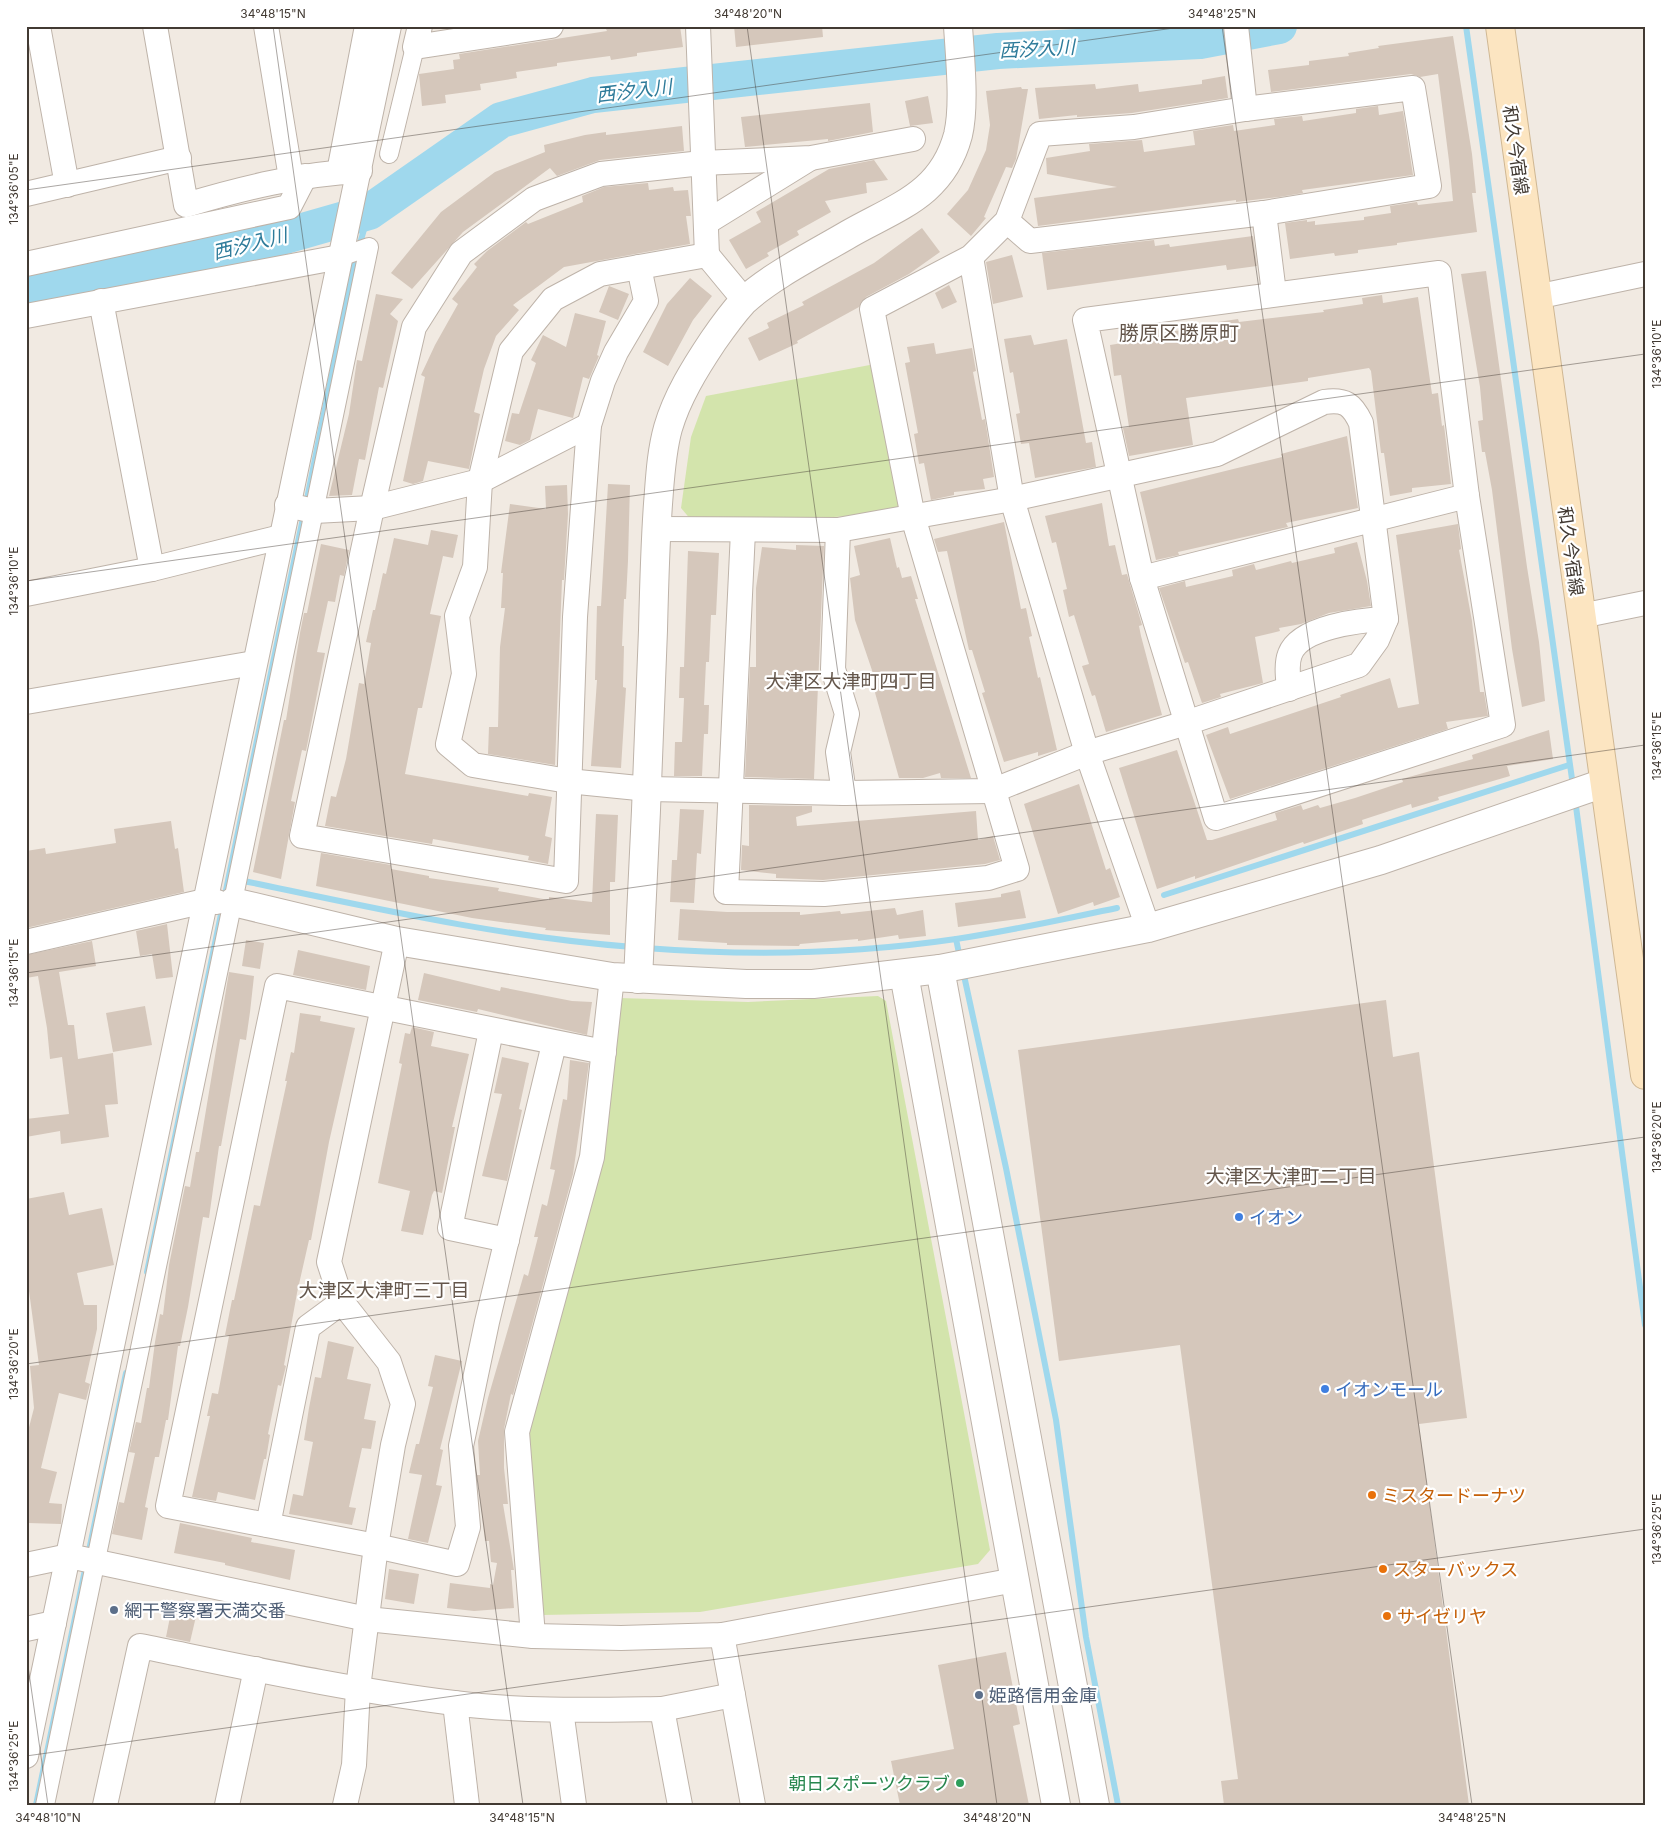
<svg xmlns="http://www.w3.org/2000/svg" width="1671" height="1831" font-family="Inter,'Noto Sans JP',sans-serif">
<rect width="100%" height="100%" fill="#f1eae2"/>
<g fill="#d3e4ac">
<polygon points="875,364 903,501 894,513 742,523 692,521 681,508 691,437 706,396"/>
<polygon points="878,996 886,1001 990,1550 978,1564 700,1612 542,1615 527,1447 535,1391 619,998 748,1002"/>
</g>
<g fill="none" stroke-linecap="round" stroke-linejoin="round">
<g stroke="#9fd8ed" stroke-width="6">
<polyline points="1466,26 1573,786"/>
<polyline points="306,504 353,268 369,212"/>
<polyline points="1575,799 1645,1325"/>
<path d="M239,880C369,907 499,937 633,947"/>
<polyline points="1164,895 1569,765"/>
<polyline points="956,939 960,958"/>
<path d="M645,948C748,956 854,954 956,939C1010,931 1063,919 1117,908"/>
<polyline points="963,971 1006,1168 1056,1420 1086,1637 1118,1805"/>
<polyline points="147,1272 304,513"/>
<polyline points="36,1805 126,1373"/>
</g>
<polyline stroke="#9fd8ed" stroke-width="36" points="26,291 257,244 369,212 501,120 593,95 998,51 1200,41 1279,26"/>
</g>
<g fill="#d5c7bb">
<polygon points="623,26 633,26 634,29 680,26 683,47 637,53 637,56 611,60 610,56 557,63 557,66 516,72 517,78 480,84 481,90 445,95 446,103 422,106 419,74 454,69 453,60 460,59 459,54 607,31 606,29"/>
<polygon points="734,26 822,26 823,37 736,47"/>
<polygon points="1453,36 1472,154 1476,193 1472,193 1477,232 1397,243 1397,245 1358,250 1358,253 1335,256 1334,253 1290,259 1285,223 1307,220 1307,222 1315,221 1315,225 1364,220 1364,217 1391,213 1390,206 1417,202 1418,205 1453,201 1449,161 1438,74 1420,77 1411,74 1271,92 1268,70 1309,65 1309,61 1349,56 1348,53 1379,48 1378,46"/>
<polygon points="1225,76 1228,98 1132,113 1077,117 1077,115 1039,119 1035,88 1095,84 1096,89 1138,84 1139,92 1202,84 1202,80"/>
<polygon points="1021,87 1022,89 1028,89 1016,159 1012,168 1006,167 984,217 986,218 971,236 947,214 968,190 986,150 990,125 986,91"/>
<polygon points="928,96 933,123 910,126 905,101"/>
<polygon points="870,103 873,132 828,141 828,139 745,147 741,117"/>
<polygon points="1378,106 1379,115 1403,111 1413,175 1302,190 1303,193 1279,197 1236,202 1236,200 1038,226 1034,198 1117,187 1047,174 1046,158 1090,151 1089,144 1142,140 1144,152 1195,145 1193,131 1233,125 1234,131 1275,125 1274,119 1302,116 1303,121 1356,113 1356,109"/>
<polygon points="682,126 684,151 600,160 557,176 550,168 463,232 412,289 391,273 441,212 495,172 545,152 544,145 585,135 606,132 606,135"/>
<polygon points="874,160 888,180 866,183 867,193 825,201 831,212 797,231 799,235 767,253 769,256 746,269 729,240 761,222 756,212 829,169"/>
<polygon points="648,183 649,190 673,187 674,191 688,190 691,216 686,216 690,244 564,267 513,305 519,310 496,336 484,369 474,412 480,414 469,469 428,461 423,481 413,484 403,481 425,377 421,375 435,345 458,304 452,299 477,267 474,264 487,251 526,222 528,224 583,202 582,196 604,187"/>
<polygon points="922,228 940,252 909,274 866,297 859,307 797,341 798,343 759,361 748,338 769,328 767,323 804,305 802,302 874,263"/>
<polygon points="1253,236 1257,266 1227,270 1226,265 1047,290 1042,253 1154,240 1155,246 1169,244 1170,247"/>
<polygon points="1012,255 1023,297 993,304 986,262"/>
<polygon points="1486,271 1527,567 1539,642 1545,701 1522,707 1512,649 1492,490 1485,452 1482,452 1478,421 1483,420 1480,387 1461,274"/>
<polygon points="690,278 712,296 693,320 668,366 643,352 667,304"/>
<polygon points="949,285 957,302 942,309 935,293"/>
<polygon points="609,286 629,294 618,320 599,312"/>
<polygon points="376,294 403,299 390,314 398,321 383,388 379,387 365,460 359,459 352,495 329,496 349,414 357,360 362,361"/>
<polygon points="1382,295 1383,303 1418,297 1432,394 1438,393 1442,426 1444,425 1451,484 1412,488 1412,492 1390,496 1384,453 1381,453 1371,371 1369,368 1308,378 1308,381 1186,398 1193,445 1129,456 1123,428 1129,427 1121,375 1114,376 1110,345 1148,339 1146,331 1167,328 1168,332 1218,325 1218,322 1238,319 1239,322 1324,312 1323,310 1363,304 1362,298"/>
<polygon points="575,313 606,321 597,355 599,356 589,379 583,377 573,418 538,409 530,440 520,445 505,441 512,413 519,414 536,363 531,360 543,335 566,347"/>
<polygon points="1031,335 1034,345 1067,339 1086,443 1092,442 1096,467 1035,478 1029,443 1021,444 1016,414 1020,413 1013,372 1010,373 1004,339"/>
<polygon points="934,343 936,354 972,348 976,371 973,372 982,420 985,419 994,477 983,479 985,489 954,492 954,495 931,500 924,463 919,464 914,434 918,433 905,363 910,362 907,347"/>
<polygon points="1347,436 1358,508 1286,523 1288,527 1178,552 1179,555 1156,560 1140,492 1282,457 1281,454"/>
<polygon points="608,484 630,485 628,561 626,599 624,599 622,646 624,646 623,687 626,688 621,768 591,766 597,680 595,680 597,606 601,606"/>
<polygon points="567,485 568,514 564,580 562,580 555,765 488,754 489,727 498,727 500,647 505,608 501,608 503,573 501,573 510,504 546,509 545,486"/>
<polygon points="1102,503 1109,546 1115,545 1122,575 1127,574 1142,625 1139,626 1141,636 1162,715 1106,732 1095,695 1092,696 1082,666 1089,664 1074,615 1069,617 1063,590 1067,589 1056,542 1052,543 1045,516"/>
<polygon points="1004,522 1021,609 1026,608 1032,636 1029,637 1038,678 1040,677 1057,750 1038,756 1038,752 1004,762 982,693 985,692 972,650 969,650 947,551 938,552 934,539"/>
<polygon points="1458,524 1461,549 1459,550 1472,621 1480,692 1484,692 1488,716 1446,722 1448,729 1230,799 1206,735 1228,727 1230,734 1341,697 1340,695 1390,678 1398,708 1419,704 1396,535"/>
<polygon points="431,530 458,535 453,558 443,556 430,614 441,616 422,708 418,708 405,774 528,796 529,793 552,797 545,836 552,838 548,864 528,860 529,856 433,839 432,844 325,826 331,796 336,797 346,759 359,683 364,684 371,643 366,642 373,610 375,610 383,573 386,574 394,538 428,545"/>
<polygon points="890,538 897,568 899,567 902,578 911,576 918,599 915,599 971,778 941,778 940,773 923,778 899,778 874,689 878,688 855,620 850,578 860,575 854,546"/>
<polygon points="1357,542 1367,581 1371,606 1329,613 1301,624 1279,628 1280,631 1255,637 1263,683 1220,694 1221,697 1202,703 1188,662 1185,663 1159,588 1185,581 1186,587 1233,576 1232,570 1254,564 1256,570 1291,561 1292,563 1335,553 1334,548"/>
<polygon points="321,544 349,550 344,576 340,575 335,602 328,601 317,652 325,653 306,751 302,750 291,801 295,802 281,879 253,872 284,720 286,720 300,633 304,613 307,613"/>
<polygon points="796,545 824,546 814,779 745,777 750,667 756,667 756,588 762,547 796,550"/>
<polygon points="688,551 719,553 716,615 711,615 709,662 706,662 704,705 709,705 708,734 704,734 702,776 674,776 675,742 682,742 684,698 679,698 680,667 684,667"/>
<polygon points="1549,730 1553,759 1507,766 1510,776 1438,797 1439,800 1412,808 1411,804 1362,820 1363,824 1304,844 1303,842 1195,879 1195,876 1157,889 1119,768 1177,750 1207,840 1212,840 1277,820 1275,813 1301,805 1303,810 1318,805 1320,808 1355,798 1403,782 1402,779 1473,759 1472,755"/>
<polygon points="1079,784 1106,870 1110,868 1120,897 1094,906 1093,902 1058,914 1024,804"/>
<polygon points="749,805 812,806 812,812 796,817 797,826 976,811 978,840 993,836 1000,860 985,864 823,880 776,878 776,874 741,870 742,845 749,846"/>
<polygon points="680,809 704,810 701,854 697,853 694,903 670,902 672,860 677,860"/>
<polygon points="596,814 618,815 615,882 610,882 610,935 545,930 546,928 472,918 316,886 321,853 391,865 391,869 429,876 429,878 499,888 498,891 549,900 549,897 592,902"/>
<polygon points="171,821 175,849 178,848 184,892 26,928 26,851 45,848 46,854 116,843 114,829"/>
<polygon points="1020,890 1026,918 958,927 955,903 1001,897 1001,894"/>
<polygon points="895,908 897,915 923,910 926,936 899,939 898,935 858,941 858,939 800,944 799,946 727,945 727,943 678,940 680,909 727,912 800,912 800,915 840,911 841,914"/>
<polygon points="167,924 173,977 156,979 152,954 140,956 136,931"/>
<polygon points="246,940 264,943 260,969 242,966"/>
<polygon points="92,941 96,966 59,972 68,1025 74,1025 78,1059 113,1053 118,1104 105,1105 109,1137 61,1144 60,1131 26,1137 26,1119 69,1114 62,1057 50,1059 47,1028 38,976 26,978 26,955"/>
<polygon points="298,950 370,966 366,990 293,975"/>
<polygon points="229,972 254,976 250,1012 246,1040 240,1039 221,1146 219,1146 209,1218 203,1217 188,1307 180,1346 178,1346 168,1420 166,1420 159,1457 155,1457 145,1507 148,1508 142,1540 112,1534 119,1502 124,1503 135,1453 129,1452 136,1422 141,1423 147,1388 149,1388 155,1342 160,1314 163,1315 169,1265 185,1186 190,1187 196,1152 199,1152"/>
<polygon points="424,973 500,991 501,987 572,1001 592,1002 587,1035 478,1009 477,1012 418,1000"/>
<polygon points="1386,1000 1393,1057 1419,1052 1467,1418 1419,1424 1469,1805 1224,1805 1221,1781 1238,1779 1180,1345 1059,1361 1018,1050"/>
<polygon points="145,1006 152,1045 113,1052 106,1013"/>
<polygon points="300,1013 321,1016 320,1021 355,1028 329,1142 311,1240 309,1240 297,1293 284,1365 286,1366 281,1386 278,1385 268,1434 270,1435 266,1459 264,1459 255,1500 218,1492 216,1501 192,1497 210,1416 207,1416 212,1393 218,1394 229,1336 225,1335 232,1300 234,1300 254,1205 260,1206 287,1081 285,1081 291,1052 294,1053"/>
<polygon points="412,1027 434,1032 431,1046 469,1054 452,1127 455,1127 442,1193 434,1191 432,1195 423,1235 401,1231 410,1191 378,1183 394,1104 402,1064 399,1063 405,1033 410,1034"/>
<polygon points="502,1057 529,1063 519,1109 522,1110 507,1181 482,1176 502,1094 494,1093"/>
<polygon points="570,1060 589,1063 573,1174 513,1395 511,1394 504,1429 504,1468 508,1504 503,1504 514,1570 511,1570 514,1608 474,1611 447,1608 450,1583 490,1588 490,1584 493,1585 497,1563 491,1562 489,1541 485,1541 477,1475 480,1475 478,1441 488,1398 524,1274 528,1276 538,1237 534,1237 542,1204 547,1206 555,1170 550,1169 557,1131 563,1099 567,1100"/>
<polygon points="64,1192 69,1215 102,1208 114,1265 77,1273 84,1305 97,1305 97,1329 85,1382 90,1384 86,1400 59,1393 41,1468 57,1472 49,1503 62,1504 61,1524 28,1523 26,1439 34,1408 30,1366 39,1365 29,1291 26,1292 26,1199"/>
<polygon points="328,1341 354,1347 347,1379 371,1384 364,1419 376,1421 371,1449 362,1448 349,1507 356,1508 352,1525 289,1514 293,1494 303,1496 313,1442 304,1440 309,1408 315,1377 321,1378"/>
<polygon points="435,1355 462,1361 440,1449 443,1450 436,1485 442,1486 428,1543 408,1539 422,1475 409,1473 416,1444 419,1444 433,1387 428,1386"/>
<polygon points="180,1523 252,1538 251,1542 295,1550 290,1580 225,1565 225,1563 174,1553"/>
<polygon points="389,1569 419,1574 414,1604 385,1599"/>
<polygon points="172,1607 197,1612 190,1642 166,1637"/>
<polygon points="1006,1652 1020,1724 1013,1726 1029,1805 900,1805 891,1761 954,1749 938,1665"/>
</g>
<g fill="none" stroke-linecap="round" stroke-linejoin="round">
<defs>
<g id="pedestrian">
<polyline points="389,154 415,47"/>
<polyline points="45,1805 369,247 340,257"/>
</g>
<g id="minor">
<polyline points="38,26 67,185"/>
<path d="M155,26L186,205C243,188 300,174 360,171"/>
<polyline points="266,26 291,178"/>
<polyline points="420,26 415,47 551,26"/>
<polyline points="698,26 707,255"/>
<polyline points="1236,26 1245,109"/>
<polyline points="339,172 367,26"/>
<polyline points="26,194 179,158"/>
<polyline points="1264,213 1274,293"/>
<polyline points="707,222 809,159"/>
<polyline points="971,257 1012,499 1087,753 1148,928"/>
<polyline points="26,264 289,207 305,176"/>
<polyline points="639,267 646,301 616,352 603,381 589,425 575,617 566,881 302,836 372,508 414,327 461,253 534,199 601,174 702,163 811,158 913,139"/>
<polygon points="1439,273 1467,496 1503,725 1216,818 1142,578 1085,320"/>
<polyline points="1536,297 1645,274"/>
<polyline points="101,301 152,569"/>
<polyline points="26,316 340,257"/>
<polyline points="287,505 314,511 372,508 480,481 589,425"/>
<path d="M657,529L838,530L1012,499L1217,454L1324,402C1345,399 1352,404 1361,423L1386,619L1377,640L1359,665L1186,723L1087,753L992,791L844,793L648,789L568,781L473,765L448,744L464,674L457,616L475,567L480,481L511,351L553,299L600,274L707,255L745,301"/>
<polyline points="838,530 833,669 847,714 838,752 844,793"/>
<polyline points="743,531 726,892 824,894 988,878 1017,869 913,517 872,309 971,257 1007,221 1040,134 1134,127 1245,109 1413,88 1429,186 1264,213 1030,241 1007,221"/>
<polyline points="1142,578 1467,496"/>
<polyline points="26,594 152,569 281,537"/>
<polyline points="1581,616 1645,603"/>
<path d="M1289,689C1288,678 1286,664 1290,654C1300,627 1360,620 1386,619"/>
<polyline points="26,702 254,663"/>
<polyline points="26,942 205,901 217,902"/>
<polyline points="491,1031 450,1228 507,1240"/>
<polyline points="554,1044 487,1322 461,1446 468,1527 457,1564 376,1546 168,1506 277,986 604,1052"/>
<polyline points="268,1525 308,1327 342,1302"/>
<polyline points="26,1565 69,1556 367,1619 533,1636 621,1638 722,1635 1015,1580"/>
<polyline points="26,1629 54,1623"/>
<polyline points="722,1635 753,1805"/>
<polyline points="533,1636 517,1432 592,1157 612,977"/>
<polyline points="455,1703 467,1805"/>
<polyline points="662,1709 733,1695"/>
<polyline points="561,1710 574,1805"/>
<polyline points="26,1756 389,26"/>
<path d="M105,1805L140,1646C244,1667 349,1690 454,1703C523,1712 593,1710 662,1709L680,1805"/>
<polyline points="227,1805 256,1669"/>
<polyline points="345,1805 354,1765 358,1688 376,1546 393,1445 403,1404 389,1362 342,1302 329,1262 397,941"/>
</g>
<g id="tertiary">
<polyline points="233,902 397,941 612,977 746,984 813,984 940,969 1148,928 1381,860 1604,783"/>
<polyline points="940,969 1095,1805"/>
<polyline points="904,974 1056,1805"/>
<path d="M638,979C644,863 649,746 653,630C654,588 655,546 658,504C660,479 661,453 668,428C677,397 695,368 713,341C722,328 732,314 743,302C769,277 817,253 849,234C896,207 942,195 958,135C965,106 960,58 958,26"/>
</g>
<polyline id="secondary" points="1500,26 1645,1075"/>
</defs>
<use href="#pedestrian" stroke="#beb3a9" stroke-width="20"/>
<use href="#minor" stroke="#beb3a9" stroke-width="26"/>
<use href="#tertiary" stroke="#beb3a9" stroke-width="30"/>
<use href="#secondary" stroke="#cfb793" stroke-width="30"/>
<use href="#pedestrian" stroke="#fff" stroke-width="18"/>
<use href="#minor" stroke="#fff" stroke-width="24"/>
<use href="#tertiary" stroke="#fff" stroke-width="28"/>
<use href="#secondary" stroke="#fce5c1" stroke-width="28"/>
</g>
<path fill="none" stroke="#423a33" stroke-width="1" stroke-opacity="0.45" d="M273,26L523,1805M747,26L997,1805M1222,26L1472,1805M26,190L1188,26M26,581L1645,354M26,973L1645,745M26,1364L1645,1137M26,1652L48,1805M26,1756L1645,1529"/>
<g fill="#3f7fe0" stroke="#fff" stroke-width="2">
<circle cx="1239" cy="1217" r="5"/>
<circle cx="1325" cy="1389" r="5"/>
</g>
<g fill="#e8710a" stroke="#fff" stroke-width="2">
<circle cx="1372" cy="1495" r="5"/>
<circle cx="1383" cy="1569" r="5"/>
<circle cx="1387" cy="1616" r="5"/>
</g>
<g fill="#5c6f8a" stroke="#fff" stroke-width="2">
<circle cx="114" cy="1610" r="5"/>
<circle cx="979" cy="1695" r="5"/>
</g>
<circle fill="#2e9e5b" stroke="#fff" stroke-width="2" cx="960" cy="1783" r="5"/>
<g text-anchor="middle" dominant-baseline="central" stroke-width="4.5" stroke-linejoin="round" paint-order="stroke">
<g font-size="18" fill="#423a33" stroke="#fff">
<text transform="translate(1516 150) rotate(82)">和久今宿線</text>
<text transform="translate(1571 551) rotate(82)">和久今宿線</text>
</g>
<g font-size="18" fill="#366cbe" stroke="#fff" text-anchor="start">
<text x="1249" y="1217">イオン</text>
<text x="1335" y="1389">イオンモール</text>
</g>
<g font-size="18" fill="#c56008" stroke="#fff" text-anchor="start">
<text x="1382" y="1495">ミスタードーナツ</text>
<text x="1393" y="1569">スターバックス</text>
<text x="1397" y="1616">サイゼリヤ</text>
</g>
<g font-size="18" fill="#4e5e75" stroke="#fff" text-anchor="start">
<text x="124" y="1610">網干警察署天満交番</text>
<text x="989" y="1695">姫路信用金庫</text>
</g>
<g font-size="18" fill="#27864d" stroke="#fff" text-anchor="end">
<text x="950" y="1783">朝日スポーツクラブ</text>
</g>
<g font-size="19" font-style="italic" fill="#2e7b9a" stroke="#fff">
<text transform="translate(1037 49) rotate(-3)">西汐入川</text>
<text transform="translate(634 91) rotate(-7)">西汐入川</text>
<text transform="translate(250 244) rotate(-14)">西汐入川</text>
</g>
<g font-size="19" fill="#64564b" stroke="#fff">
<text x="851" y="681">大津区大津町四丁目</text>
<text x="1291" y="1176">大津区大津町二丁目</text>
<text x="384" y="1290">大津区大津町三丁目</text>
</g>
<g font-size="20" fill="#64564b" stroke="#fff">
<text x="1179" y="333">勝原区勝原町</text>
</g>
</g>
<rect width="1671" height="1831" fill="none" stroke="#ffffff" stroke-width="55"/>
<rect x="28" y="28" width="1616" height="1776" fill="none" stroke="#423a33" stroke-width="2"/>
<g font-size="12" text-anchor="middle" fill="#423a33">
<text x="273" y="18">34°48'15"N</text>
<text x="748" y="18">34°48'20"N</text>
<text x="1222" y="18">34°48'25"N</text>
<text transform="translate(14 189) rotate(-90)" y="4">134°36'05"E</text>
<text transform="translate(1657 354) rotate(-90)" y="4">134°36'10"E</text>
<text transform="translate(14 581) rotate(-90)" y="4">134°36'10"E</text>
<text transform="translate(1657 746) rotate(-90)" y="4">134°36'15"E</text>
<text transform="translate(14 973) rotate(-90)" y="4">134°36'15"E</text>
<text transform="translate(1657 1137) rotate(-90)" y="4">134°36'20"E</text>
<text transform="translate(14 1364) rotate(-90)" y="4">134°36'20"E</text>
<text transform="translate(1657 1529) rotate(-90)" y="4">134°36'25"E</text>
<text transform="translate(14 1756) rotate(-90)" y="4">134°36'25"E</text>
<text x="48" y="1822">34°48'10"N</text>
<text x="522" y="1822">34°48'15"N</text>
<text x="997" y="1822">34°48'20"N</text>
<text x="1472" y="1822">34°48'25"N</text>
</g>
</svg>
